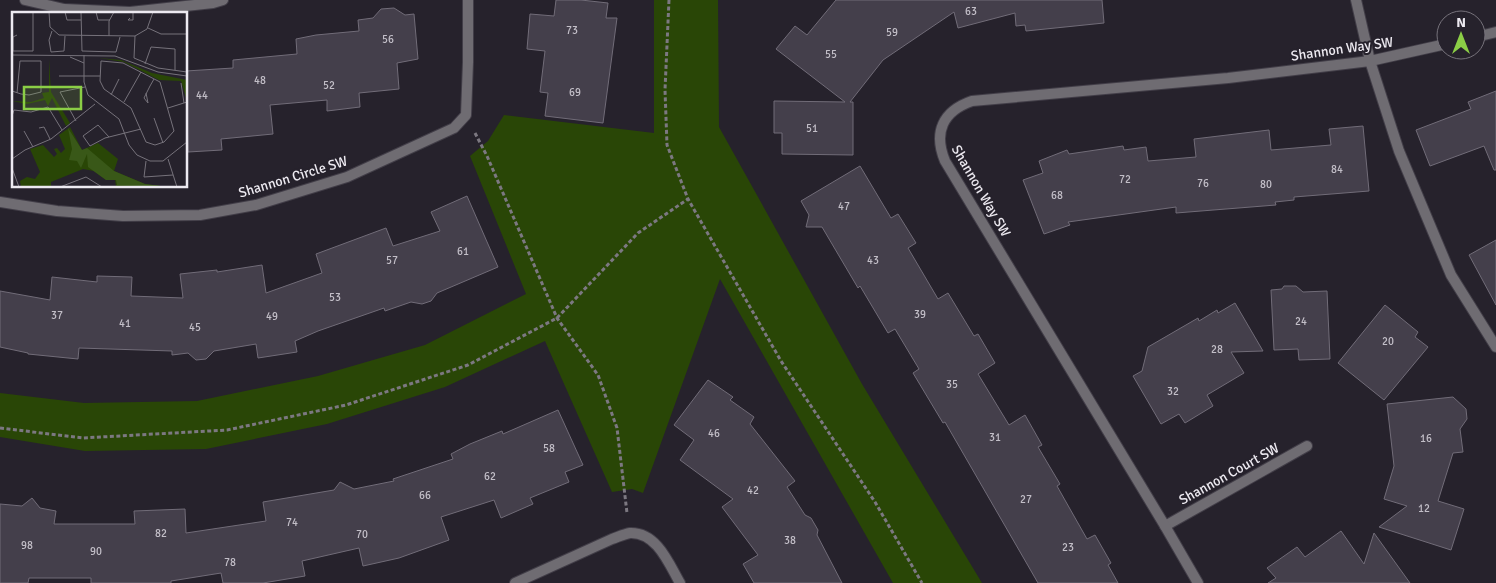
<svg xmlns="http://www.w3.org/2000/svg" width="1496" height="583" font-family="Signika,sans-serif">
<rect width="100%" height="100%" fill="#26222c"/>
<polygon fill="#294606" points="654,0 718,0 719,127 862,384 982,583 893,583 720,279 643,493 632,489 612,492 545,341 445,387 327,424 206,449 85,451 0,437 0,393 84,403 197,401 318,376 425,345 526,294 470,156 488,141 504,115 654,133"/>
<g fill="#443f4b" stroke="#716c78">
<polygon points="556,0 581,0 608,3 606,18 617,18 603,123 545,116 548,93 540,92 545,51 527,49 530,14 554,16"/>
<polygon points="836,0 1102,0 1104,23 1026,31 1025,25 1016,26 1015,13 958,28 954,12 883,60 850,102 853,102 853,155 782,154 782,133 774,133 774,101 845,102 776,49 795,26 807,35"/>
<polygon points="394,8 405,15 414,14 418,59 397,63 399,89 359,93 360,107 327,111 327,100 270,105 273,134 221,139 222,150 188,152 186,71 233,68 233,60 297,54 296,39 316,35 359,31 358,20 373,18 381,9"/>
<polygon points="1496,91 1496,170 1494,170 1484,146 1430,166 1416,130 1471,109 1468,102"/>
<polygon points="1363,126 1369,191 1294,197 1294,200 1275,202 1276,205 1176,213 1176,207 1068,222 1070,225 1044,234 1023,180 1043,173 1039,161 1067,150 1069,154 1123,146 1124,150 1146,147 1148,161 1196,157 1194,139 1269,130 1271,150 1331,145 1329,129"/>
<polygon points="860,166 891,218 898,214 916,243 908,248 938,299 948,293 974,336 978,334 995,363 978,374 1009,425 1025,415 1042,445 1038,447 1060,484 1057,486 1087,539 1095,535 1111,563 1108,565 1118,583 1038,583 945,422 943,423 913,373 919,369 895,329 888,333 860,286 858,288 822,227 806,227 809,215 801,201"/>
<polygon points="467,196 498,267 437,293 431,301 422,304 411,302 385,311 384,308 318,331 295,341 297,352 258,358 256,344 214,351 206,359 196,360 188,353 172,355 172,351 79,348 78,359 28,354 28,353 0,347 0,291 50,300 52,277 97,282 97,276 132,277 131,296 183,298 180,274 217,270 217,272 262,265 266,293 322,273 316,254 386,228 393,246 440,231 431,212"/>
<polygon points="1496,240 1496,305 1469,255"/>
<polygon points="1284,286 1296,286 1303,292 1327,291 1330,359 1299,360 1298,349 1274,350 1271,290 1282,289"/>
<polygon points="1235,303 1263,351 1231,352 1244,373 1207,395 1213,406 1185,423 1179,414 1161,424 1133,376 1142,371 1148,347 1198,318 1199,321 1217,310 1218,313"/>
<polygon points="1385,305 1418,332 1415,337 1428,347 1384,400 1338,363"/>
<polygon points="708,380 733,397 730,400 754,417 750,424 795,481 787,487 805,515 811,518 818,530 817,535 842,583 754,583 743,564 758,555 722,507 733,499 680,460 694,440 674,425"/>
<polygon points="1453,397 1466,409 1467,419 1460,429 1463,452 1453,453 1438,501 1464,509 1451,550 1379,527 1407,506 1384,499 1394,466 1387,404"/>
<polygon points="558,410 583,465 565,472 569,482 530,498 533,504 501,518 494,500 441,517 449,540 399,558 363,566 359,548 302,561 305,576 263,583 223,583 221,573 171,581 171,583 91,583 91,578 29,578 28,583 0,583 0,504 22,506 32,498 40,508 56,511 54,524 135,524 134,511 185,509 186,533 266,521 263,502 334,490 340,482 354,489 394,481 393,479 453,459 451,454 470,444 502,431 503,434"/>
<polygon points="1341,531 1364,564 1374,533 1410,583 1268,583 1276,578 1267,568 1297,547 1305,557"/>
</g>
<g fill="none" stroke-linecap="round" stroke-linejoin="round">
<defs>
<g id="service">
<polyline points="25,0 64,9 130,12 213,3 223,0"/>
<polyline points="1356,0 1370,61 1399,151 1451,275 1496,347"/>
</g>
<g id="minor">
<polyline points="1476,37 1496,32"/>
<polyline points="0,202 57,211 123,216 200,215 256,205 347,177 454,128 466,115 468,62 468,0"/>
<polyline points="1165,526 1307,446"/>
<path d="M515,583L612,539C618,537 624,534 630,533C657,532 669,564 680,583"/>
<path d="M1198,583L1165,526L945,161C933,132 943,111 972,101L1228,78L1370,61L1446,44"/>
</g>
</defs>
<use href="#service" stroke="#423e48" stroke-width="12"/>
<use href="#minor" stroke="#423e48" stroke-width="12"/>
<g stroke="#7c7881" stroke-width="3" stroke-dasharray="4 2.5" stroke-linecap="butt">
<polyline points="669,0 665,90 667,145 688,199 781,361 875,502 922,583"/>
<polyline points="475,133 487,156 557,318 598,375 617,428 627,513"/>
<polyline points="0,428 83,438 227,430 346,405 468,365 557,318 638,233 688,199"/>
</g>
<use href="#service" stroke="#6f6c72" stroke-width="10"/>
<use href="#minor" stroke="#6f6c72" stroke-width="10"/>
</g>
<g text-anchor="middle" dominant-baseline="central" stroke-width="4" stroke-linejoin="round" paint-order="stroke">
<g font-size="11" fill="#c3bfc8">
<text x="971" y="11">63</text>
<text x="572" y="30">73</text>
<text x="892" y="32">59</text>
<text x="388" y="39">56</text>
<text x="831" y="54">55</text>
<text x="260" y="80">48</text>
<text x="329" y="85">52</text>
<text x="575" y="92">69</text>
<text x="202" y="95">44</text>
<text x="812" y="128">51</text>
<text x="1337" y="169">84</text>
<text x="1125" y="179">72</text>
<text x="1203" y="183">76</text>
<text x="1266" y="184">80</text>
<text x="1057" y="195">68</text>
<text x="844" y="206">47</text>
<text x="463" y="251">61</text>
<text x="392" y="260">57</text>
<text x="873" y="260">43</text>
<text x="335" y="297">53</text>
<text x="920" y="314">39</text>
<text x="57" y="315">37</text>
<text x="272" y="316">49</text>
<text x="1301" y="321">24</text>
<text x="125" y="323">41</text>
<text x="195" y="327">45</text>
<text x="1388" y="341">20</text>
<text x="1217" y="349">28</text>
<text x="952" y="384">35</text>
<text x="1173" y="391">32</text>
<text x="714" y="433">46</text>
<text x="995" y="437">31</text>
<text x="1426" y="438">16</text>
<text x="549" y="448">58</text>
<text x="490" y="476">62</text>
<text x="753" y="490">42</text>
<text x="425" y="495">66</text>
<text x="1026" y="499">27</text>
<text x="1424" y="508">12</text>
<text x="292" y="522">74</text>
<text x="161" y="533">82</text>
<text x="362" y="534">70</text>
<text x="790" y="540">38</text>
<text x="27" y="545">98</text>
<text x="1068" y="547">23</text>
<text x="96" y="551">90</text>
<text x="230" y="562">78</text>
</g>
<g font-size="14" fill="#edeaf1" stroke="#26222c">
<text transform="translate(1342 49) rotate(-8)">Shannon Way SW</text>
<text transform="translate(293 177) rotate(-17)">Shannon Circle SW</text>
<text transform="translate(981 191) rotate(60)">Shannon Way SW</text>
<text transform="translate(1229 474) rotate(-29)">Shannon Court SW</text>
</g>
</g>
<g transform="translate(12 12)">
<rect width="175" height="175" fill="#26222c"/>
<path d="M87,46L109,48L140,61L175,68V89L169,69L147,68L112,50ZM37,47L39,80L58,111L54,114L40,86L36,94L33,88L15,92L0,89L19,90L32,86L30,81L37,80ZM58,115L70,138L86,131L106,147L102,159L133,172L156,175L104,174L103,168H94L82,159L71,157L39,170V175H9L8,169L15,165L23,167L28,160L18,137L31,133L42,145L45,142L42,137L45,136L49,141L53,137L47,123Z" fill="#294606"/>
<path d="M56,116L70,138L75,136L102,159L133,172L156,175L105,173L104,168H94L76,155L75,142L69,156L65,149L57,148L60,137Z" fill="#395818"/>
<path fill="none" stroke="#76727b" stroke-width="1" d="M37,0L38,15L47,23L123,24L135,17L141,0M53,0L55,8H69M69,0L70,39L104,40L108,25M84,0L86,8H98M118,6L116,8H121V0M136,16L149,22H175M40,19L37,28L39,40L52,39L53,24M97,24V9L102,0M123,24L122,46L146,56L175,60M0,39H21V0M1,39V25L5,23M0,43L103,44L146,60L175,64M72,43V70L76,83L107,107L117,133L125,143L138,149H151L175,130M58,45L72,51M89,49L111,51L148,70L162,119L152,130L143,133L134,130L119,96L92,77L88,69ZM133,52L139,35L163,37V58M47,64H88M169,71L172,91M0,79L9,82L17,83L29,80V49H8L5,81M134,81L136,91L132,86L138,74L142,67M99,83L107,67M112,90L129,60M156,96L175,90M0,104L2,98L19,100L36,95L50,118M142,106L151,131M64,109L48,80L73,75M27,116L32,115L38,127M12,119L21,135M97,125L86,113L71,124L78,134L93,126L129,117M0,147L13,138L39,127L83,92M156,147L165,175M134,149L132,165L161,163M0,156L7,175M48,175L74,165L90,175"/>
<path fill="#8bce46" fill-opacity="0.15" stroke="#8bce46" stroke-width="2.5" d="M12,75H69V97H12Z"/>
<rect width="175" height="175" fill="none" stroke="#edeaf1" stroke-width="2.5"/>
</g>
<g transform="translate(1461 35)"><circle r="24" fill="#26222c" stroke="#76727b"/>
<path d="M0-4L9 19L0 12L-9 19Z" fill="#8bce46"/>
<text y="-8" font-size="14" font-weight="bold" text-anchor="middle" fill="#edeaf1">N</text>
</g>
</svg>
